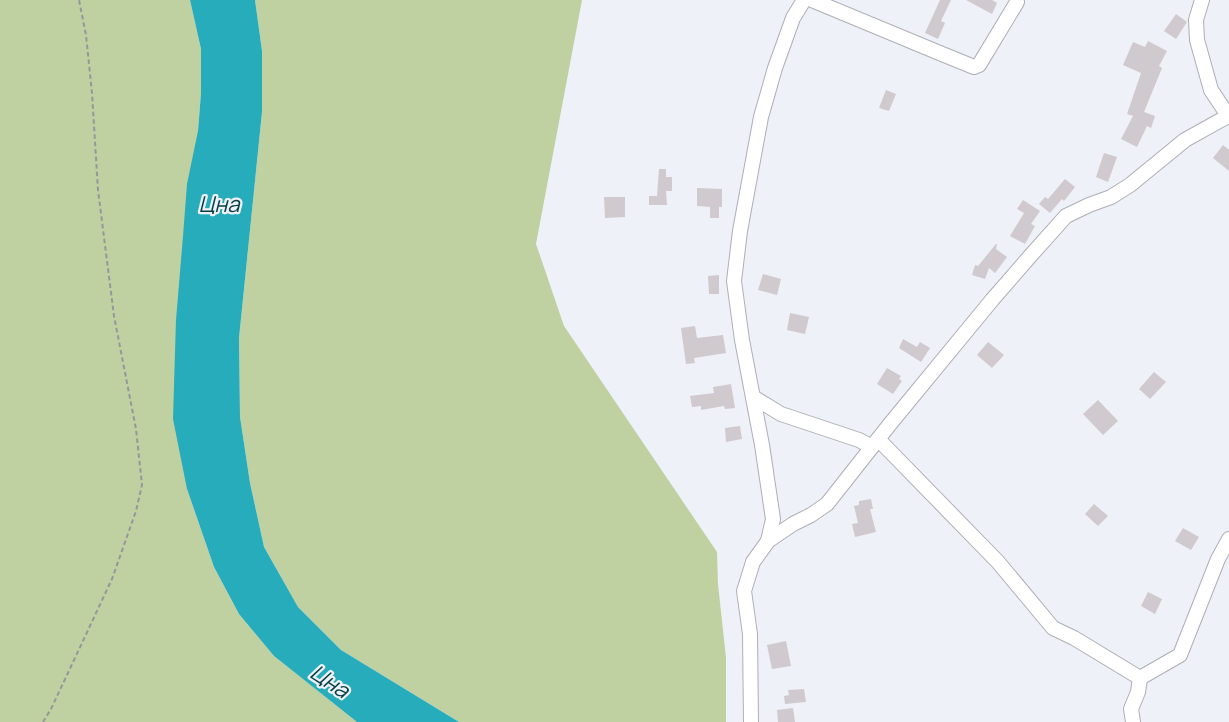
<svg xmlns="http://www.w3.org/2000/svg" width="1229" height="722" font-family="Manrope,sans-serif">
<rect width="100%" height="100%" fill="#eef1f8"/>
<g fill="#bfd0a1">
<polygon points="0,0 190,0 201,49 201,93 198,131 187,489 214,567 239,614 274,656 357,722 0,722"/>
<polygon points="255,0 582,0 536,244 564,326 717,552 718,584 726,658 726,722 459,722 341,650 298,607 264,547 250,483 240,417 239,338 262,112 262,51"/>
</g>
<polygon fill="#27acbc" points="190,0 255,0 262,51 262,112 239,338 240,417 250,483 264,547 298,607 341,650 459,722 357,722 274,656 239,614 214,567 187,489 173,419 176,320 183,236 187,184 198,131 201,93 201,49"/>
<g fill="#d0c9ce">
<polygon points="940,0 951,0 941,21 945,23 938,39 925,33"/>
<polygon points="966,0 992,0 997,3 992,14"/>
<polygon points="1176,14 1187,22 1176,39 1164,31"/>
<polygon points="1148,41 1167,51 1159,66 1162,68 1144,112 1155,116 1151,128 1147,126 1137,147 1121,139 1133,116 1127,114 1141,73 1123,65 1133,42 1145,47"/>
<polygon points="886,90 896,94 889,111 879,108"/>
<polygon points="1223,145 1229,150 1229,171 1213,158"/>
<polygon points="1104,153 1117,157 1108,182 1096,177"/>
<polygon points="659,169 666,169 666,177 672,177 672,191 666,191 667,205 649,205 649,196 657,196"/>
<polygon points="1065,179 1075,187 1064,201 1062,199 1050,213 1039,204 1045,197 1048,199"/>
<polygon points="697,188 722,189 722,207 719,207 719,218 710,218 710,207 697,206"/>
<polygon points="604,197 625,197 625,217 605,218"/>
<polygon points="1023,200 1040,211 1031,224 1035,226 1025,244 1010,236 1024,213 1017,209"/>
<polygon points="996,244 997,244 996,249 1007,257 995,273 989,268 985,279 972,275 975,265 978,266"/>
<polygon points="763,274 781,279 777,295 758,290"/>
<polygon points="719,275 719,294 709,294 708,276"/>
<polygon points="790,313 809,317 805,334 787,330"/>
<polygon points="695,326 697,338 723,335 726,353 694,358 695,363 686,364 681,328"/>
<polygon points="903,339 917,347 920,342 930,348 921,362 899,348"/>
<polygon points="988,342 1004,355 992,368 977,355"/>
<polygon points="887,368 901,376 899,379 902,381 893,394 877,384"/>
<polygon points="1154,372 1166,382 1150,399 1139,389"/>
<polygon points="731,384 735,408 725,409 724,406 701,410 701,406 692,407 690,396 714,393 713,387"/>
<polygon points="1098,400 1118,421 1103,435 1083,414"/>
<polygon points="740,426 742,439 726,442 725,428"/>
<polygon points="871,499 873,509 870,509 876,532 855,537 852,524 858,523 854,506 859,505 859,501"/>
<polygon points="1094,504 1108,516 1098,526 1085,514"/>
<polygon points="1183,528 1199,537 1191,550 1175,541"/>
<polygon points="1148,592 1162,599 1155,614 1141,606"/>
<polygon points="786,641 791,666 772,669 767,645"/>
<polygon points="804,689 806,702 785,704 784,696 789,695 788,690"/>
<polygon points="793,708 795,722 778,722 777,710"/>
</g>
<g fill="none" stroke-linecap="round" stroke-linejoin="round">
<defs>
<g id="minor">
<polyline points="812,0 942,54 974,67 979,65 1017,2"/>
<polyline points="1202,0 1196,20 1197,40 1211,90 1229,117"/>
<polyline points="753,397 781,414 859,440 872,447"/>
<polyline points="878,439 998,562 1053,628 1074,638 1140,678"/>
<polyline points="768,541 773,519 762,445 742,340 734,281 740,231 761,117 775,68 793,18 804,0"/>
<polyline points="1140,678 1180,655 1218,559 1229,539"/>
<polyline points="751,722 750,634 744,591 753,562 768,541 793,524 811,515 827,504 890,424 992,300 1032,254 1066,216 1089,205 1111,197 1130,185 1185,140 1228,116"/>
<polyline points="1133,722 1131,709 1138,692 1140,678"/>
</g>
</defs>
<use href="#minor" stroke="#adafb7" stroke-width="16"/>
<polyline stroke="#95979c" stroke-width="2" stroke-dasharray="4.5 3" stroke-linecap="butt" points="43,722 51,709 112,579 136,511 142,485 136,429 114,316 98,190 92,93 86,35 79,0"/>
<use href="#minor" stroke="#fff" stroke-width="14"/>
</g>
<g text-anchor="middle" dominant-baseline="central" stroke-width="4.5" stroke-linejoin="round" paint-order="stroke">
<g font-size="22" font-style="italic" fill="#033e45" stroke="#eef1f8">
<text x="219" y="204">Цна</text>
<text transform="translate(330 681) rotate(33)">Цна</text>
</g>
</g>
</svg>
